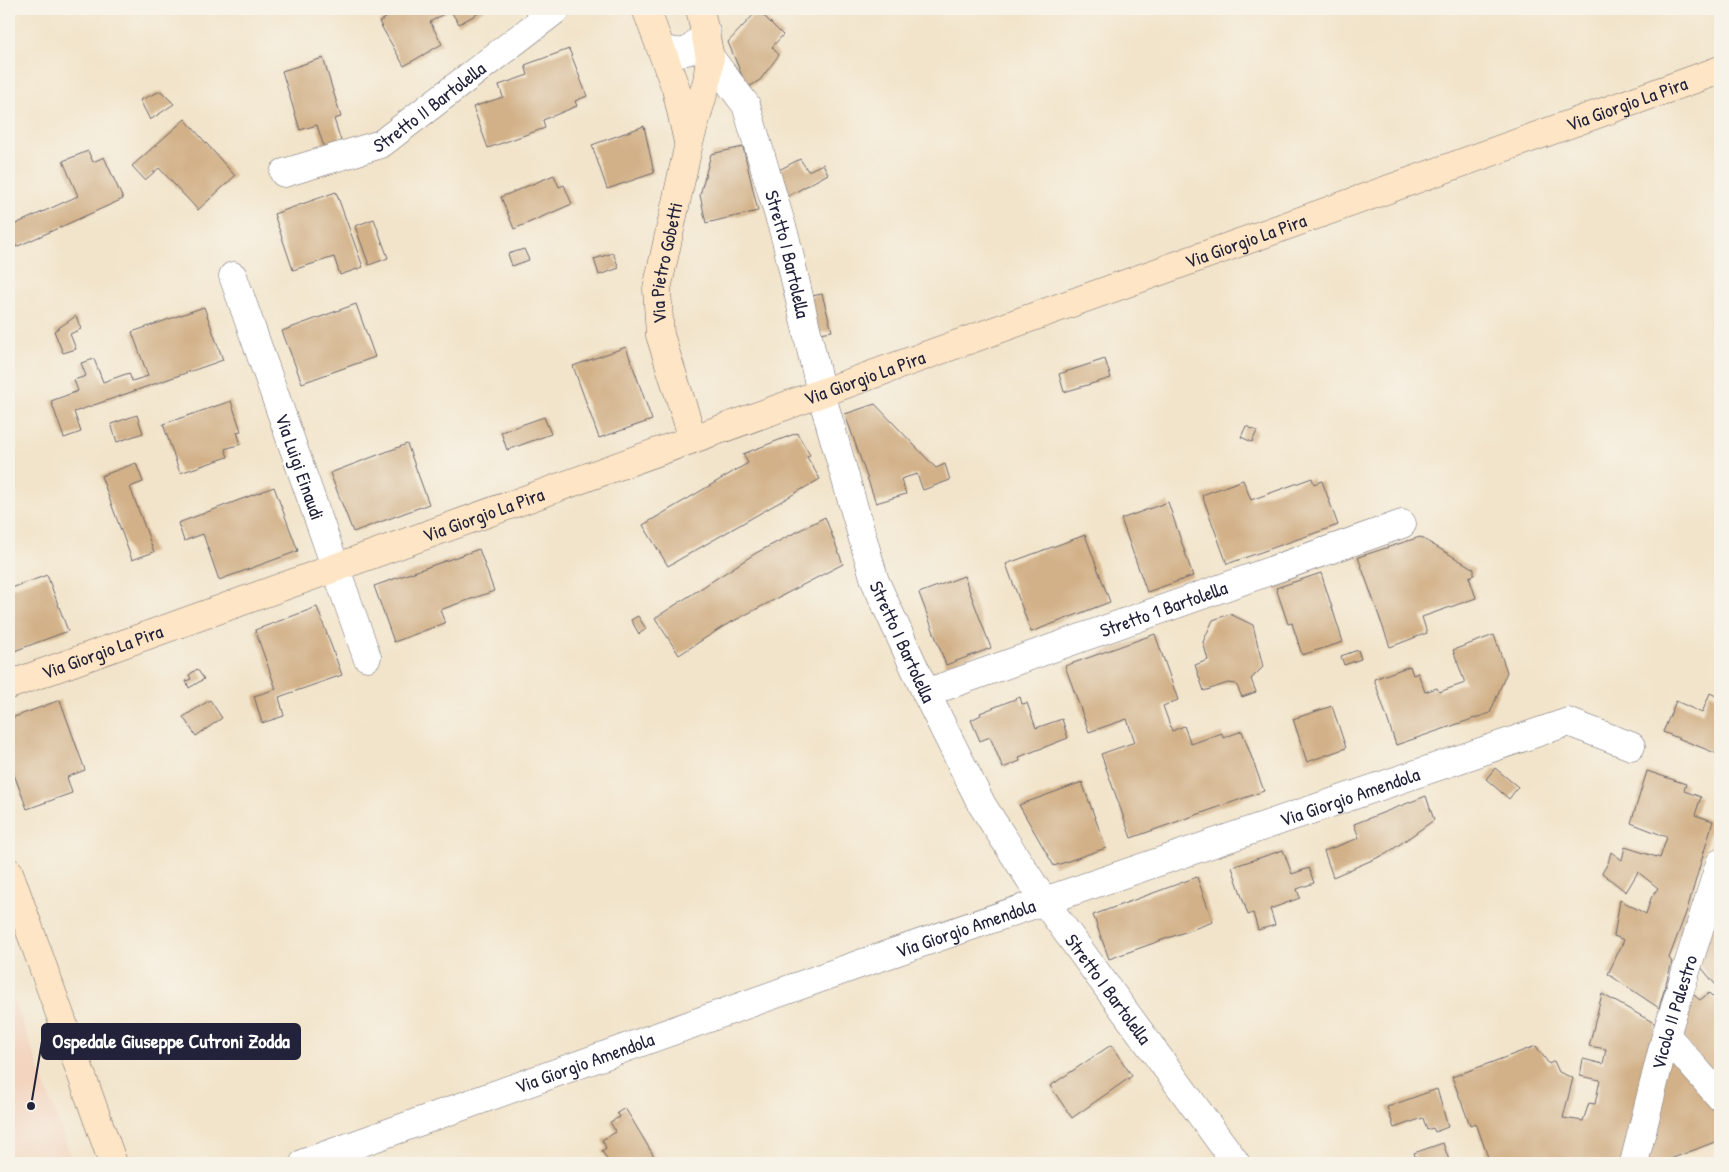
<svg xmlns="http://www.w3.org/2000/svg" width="1729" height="1172" font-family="'Patrick Hand',sans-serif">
<rect width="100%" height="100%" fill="#f7f3e8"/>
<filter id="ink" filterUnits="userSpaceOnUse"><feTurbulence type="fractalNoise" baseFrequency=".02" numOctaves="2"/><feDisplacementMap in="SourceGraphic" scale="10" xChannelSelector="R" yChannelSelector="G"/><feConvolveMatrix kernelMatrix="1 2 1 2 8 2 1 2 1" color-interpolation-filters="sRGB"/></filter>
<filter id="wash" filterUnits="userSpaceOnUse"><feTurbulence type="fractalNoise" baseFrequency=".0096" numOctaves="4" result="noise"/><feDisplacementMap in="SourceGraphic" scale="20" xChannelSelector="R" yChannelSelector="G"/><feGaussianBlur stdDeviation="1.12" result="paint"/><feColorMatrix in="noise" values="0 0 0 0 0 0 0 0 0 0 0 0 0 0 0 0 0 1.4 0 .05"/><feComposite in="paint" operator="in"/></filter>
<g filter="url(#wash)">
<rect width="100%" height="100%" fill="#f2e4ca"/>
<polygon fill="#f3d4bf" points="9,987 32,1049 73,1163 9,1163"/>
<g id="blocks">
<g fill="#d2b188">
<polygon points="381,9 486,9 459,24 450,10 430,22 442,44 404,66 379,22 386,18"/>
<polygon points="758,10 783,35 772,47 779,55 760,80 747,88 728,42"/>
<polygon points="569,49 587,96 575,101 577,106 543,120 545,128 488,148 473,107 503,97 499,85 528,75 525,65"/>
<polygon points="323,58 341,117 334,119 342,144 325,150 317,125 300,130 282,71"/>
<polygon points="161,91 174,104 150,120 140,100"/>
<polygon points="185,119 235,176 198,210 159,168 145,180 132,166"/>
<polygon points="644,126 654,173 607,189 592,145"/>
<polygon points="743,147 758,211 706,223 700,195 711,154"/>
<polygon points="88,151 93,162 104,157 123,199 16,247 9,227 78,196 63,161"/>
<polygon points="800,159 808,171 823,164 828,174 785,198 777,171"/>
<polygon points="554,175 559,187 564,185 572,204 514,229 501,197"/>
<polygon points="336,192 363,267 340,275 334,257 293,270 274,214"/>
<polygon points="374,219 388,258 369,265 355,226"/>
<polygon points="524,249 529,260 512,266 508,254"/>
<polygon points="613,253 619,268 599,275 594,259"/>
<polygon points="822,294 832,331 814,334 807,297"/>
<polygon points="356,304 375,357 302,383 282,331"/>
<polygon points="204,307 223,360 74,412 81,432 64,438 51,401 78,391 74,380 86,376 81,363 94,359 103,382 129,373 132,381 148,376 132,332"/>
<polygon points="76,316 81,329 70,334 76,349 63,353 54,331"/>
<polygon points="626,347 652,420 599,438 573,366"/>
<polygon points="1105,359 1111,378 1064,392 1059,374"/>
<polygon points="231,401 241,431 237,432 241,444 225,449 228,457 180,473 163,424"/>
<polygon points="875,404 936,468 945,464 950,480 923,490 917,474 901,479 906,494 876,503 845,414"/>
<polygon points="137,415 143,433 117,442 111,424"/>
<polygon points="544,417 551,434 507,450 501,432"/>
<polygon points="1246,426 1257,431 1252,442 1241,437"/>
<polygon points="797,433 810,455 807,457 820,479 668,566 643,525 748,463 743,454"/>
<polygon points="407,444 429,504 353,532 330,473"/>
<polygon points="136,463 143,482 130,487 154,552 132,560 101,476"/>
<polygon points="1312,478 1314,484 1322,481 1338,525 1227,564 1202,495 1243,480 1251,500"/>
<polygon points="274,487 298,551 219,580 203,534 184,541 178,523"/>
<polygon points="1168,502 1193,576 1147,592 1121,519"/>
<polygon points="825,517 843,564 724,626 679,655 655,618 756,553"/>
<polygon points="1085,535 1110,602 1031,632 1006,564"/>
<polygon points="1420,537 1474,569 1474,575 1469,577 1476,598 1422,617 1427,633 1390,647 1358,557"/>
<polygon points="479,549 494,591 440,610 445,623 394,642 374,586"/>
<polygon points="1321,573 1343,642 1302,655 1292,623 1288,624 1276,588"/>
<polygon points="47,575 68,631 9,653 9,589"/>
<polygon points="964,576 991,648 946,665 919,593"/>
<polygon points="317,607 342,675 279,697 284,716 262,723 254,696 276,689 255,630"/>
<polygon points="1230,614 1253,625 1263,667 1251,679 1256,692 1242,697 1236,684 1228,683 1204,691 1195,665 1208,660 1203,642 1213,620"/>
<polygon points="638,616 646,629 639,634 631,620"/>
<polygon points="1155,634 1178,700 1163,706 1172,731 1184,726 1191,744 1222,733 1223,738 1242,731 1264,791 1131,838 1101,754 1135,742 1127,719 1089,732 1065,666"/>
<polygon points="1494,635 1507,672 1490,713 1396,745 1374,679 1410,666 1413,675 1418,673 1425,692 1437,688 1439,692 1465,683 1453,650"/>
<polygon points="1358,650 1361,659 1344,665 1341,656"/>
<polygon points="197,669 204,679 189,688 186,681 191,679 189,675"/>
<polygon points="1710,693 1720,698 1720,755 1663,732 1676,701 1702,713"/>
<polygon points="1020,697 1022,704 1027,703 1036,728 1062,719 1068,738 1019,757 1020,761 1003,768 990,737 980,741 971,720 981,715 980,713"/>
<polygon points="60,700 85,770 67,777 72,793 27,809 9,761 9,719"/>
<polygon points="210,700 222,718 196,736 183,717"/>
<polygon points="1332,706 1346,748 1307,762 1293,719"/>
<polygon points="1495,768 1518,787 1509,799 1486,779"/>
<polygon points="1647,771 1686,784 1684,791 1701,797 1695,815 1713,821 1687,910 1669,958 1672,962 1659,1008 1608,974 1624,940 1614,936 1620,900 1646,914 1651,898 1658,888 1638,872 1626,892 1602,873 1608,863 1611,852 1622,860 1625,847 1660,858 1667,837 1631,823"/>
<polygon points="1082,782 1106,848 1054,866 1019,805"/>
<polygon points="1426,796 1434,820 1386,854 1333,877 1324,851 1359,838 1354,824"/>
<polygon points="1283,850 1292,874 1309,868 1314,883 1297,889 1300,898 1270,909 1275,925 1258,930 1253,913 1248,915 1232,867"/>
<polygon points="1197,877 1213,922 1109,959 1093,915"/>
<polygon points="1708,919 1720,928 1720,990 1695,960"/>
<polygon points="1689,991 1700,1000 1709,993 1720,1004 1720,1082 1676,1029"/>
<polygon points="1602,994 1656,1024 1626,1163 1490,1163 1476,1123 1470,1125 1452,1077 1536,1046 1549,1064 1554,1061 1559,1072 1573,1078 1563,1118 1583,1121 1589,1103 1595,1104 1600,1080 1580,1076 1583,1059 1603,1064 1606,1049 1589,1046"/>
<polygon points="1111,1045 1132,1076 1072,1118 1050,1086"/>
<polygon points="1668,1057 1701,1086 1720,1115 1720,1140 1660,1163 1642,1163"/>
<polygon points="1437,1089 1448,1127 1435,1132 1433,1128 1427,1130 1423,1118 1394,1128 1387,1107"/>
<polygon points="625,1108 633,1121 658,1163 609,1163 602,1151 606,1148 602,1140 616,1132 610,1122 620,1117 617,1113"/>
<polygon points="1443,1143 1450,1163 1406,1163 1416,1159 1414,1153"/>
</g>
</g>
</g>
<g filter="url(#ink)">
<use href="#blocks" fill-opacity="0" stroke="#6b666d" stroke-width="1"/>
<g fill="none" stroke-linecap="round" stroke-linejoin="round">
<defs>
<g id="street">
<path d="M662,49C687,56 691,52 706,32"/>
<path id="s1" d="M710,57L746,105L786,240L821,393L875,581L926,693L982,805L1044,901L1236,1163"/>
<path id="s2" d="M284,173L381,144L557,9"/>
<path id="s3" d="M233,276L367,657"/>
<path id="s4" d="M926,693L1402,524"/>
<polyline points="1666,1035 1720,1097"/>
<path id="s5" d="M304,1163L860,964L1568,722L1631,746"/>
<path id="s6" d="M1634,1163L1666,1035L1720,863"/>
</g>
<g id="secondary">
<polyline points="646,9 676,89 688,142"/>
<path id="s7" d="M693,439L660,335L657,289L689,143L707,81L710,57L700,9"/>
<path id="s8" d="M9,685L1720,70"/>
<polyline points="9,872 113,1163"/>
</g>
</defs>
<use href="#street" stroke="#6b666d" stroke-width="29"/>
<use href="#secondary" stroke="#6b666d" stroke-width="29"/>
<use href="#street" stroke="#fff" stroke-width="28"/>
<use href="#secondary" stroke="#fde5c5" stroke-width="28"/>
</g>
</g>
<g text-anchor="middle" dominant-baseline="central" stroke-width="4" stroke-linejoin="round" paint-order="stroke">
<g font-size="19" fill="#22223b" stroke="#f7f3e8">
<text stroke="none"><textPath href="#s2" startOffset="162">Stretto II Bartolella</textPath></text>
<text stroke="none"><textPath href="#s8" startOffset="1719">Via Giorgio La Pira</textPath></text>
<text stroke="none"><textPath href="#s8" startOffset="1314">Via Giorgio La Pira</textPath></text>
<text stroke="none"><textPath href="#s1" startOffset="215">Stretto I Bartolella</textPath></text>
<text stroke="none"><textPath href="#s7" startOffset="182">Via Pietro Gobetti</textPath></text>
<text stroke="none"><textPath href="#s8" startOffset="909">Via Giorgio La Pira</textPath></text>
<text stroke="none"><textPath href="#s3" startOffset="202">Via Luigi Einaudi</textPath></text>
<text stroke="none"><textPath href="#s8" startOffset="504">Via Giorgio La Pira</textPath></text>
<text stroke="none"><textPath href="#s4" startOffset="252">Stretto 1 Bartolella</textPath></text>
<text stroke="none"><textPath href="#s1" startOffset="620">Stretto I Bartolella</textPath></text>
<text stroke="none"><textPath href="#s8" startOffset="99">Via Giorgio La Pira</textPath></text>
<text stroke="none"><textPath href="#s5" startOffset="1108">Via Giorgio Amendola</textPath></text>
<text stroke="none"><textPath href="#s5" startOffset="702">Via Giorgio Amendola</textPath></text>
<text stroke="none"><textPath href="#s1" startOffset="1025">Stretto I Bartolella</textPath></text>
<text stroke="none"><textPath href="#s6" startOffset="156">Vicolo II Palestro</textPath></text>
<text stroke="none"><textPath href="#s5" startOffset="298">Via Giorgio Amendola</textPath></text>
</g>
</g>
<path fill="none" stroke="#22223b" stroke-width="2" d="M31 1106L42 1041"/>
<circle fill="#22223b" stroke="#f7f3e8" stroke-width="2" cx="31" cy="1106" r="5"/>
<rect fill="#22223b" stroke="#22223b" stroke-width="2" x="42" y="1024" width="258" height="35" rx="5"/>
<g font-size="20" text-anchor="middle" font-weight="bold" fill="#fff">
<text x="171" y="1048">Ospedale Giuseppe Cutroni Zodda</text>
</g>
<rect width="1729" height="1172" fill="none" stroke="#f7f3e8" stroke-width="30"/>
</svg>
